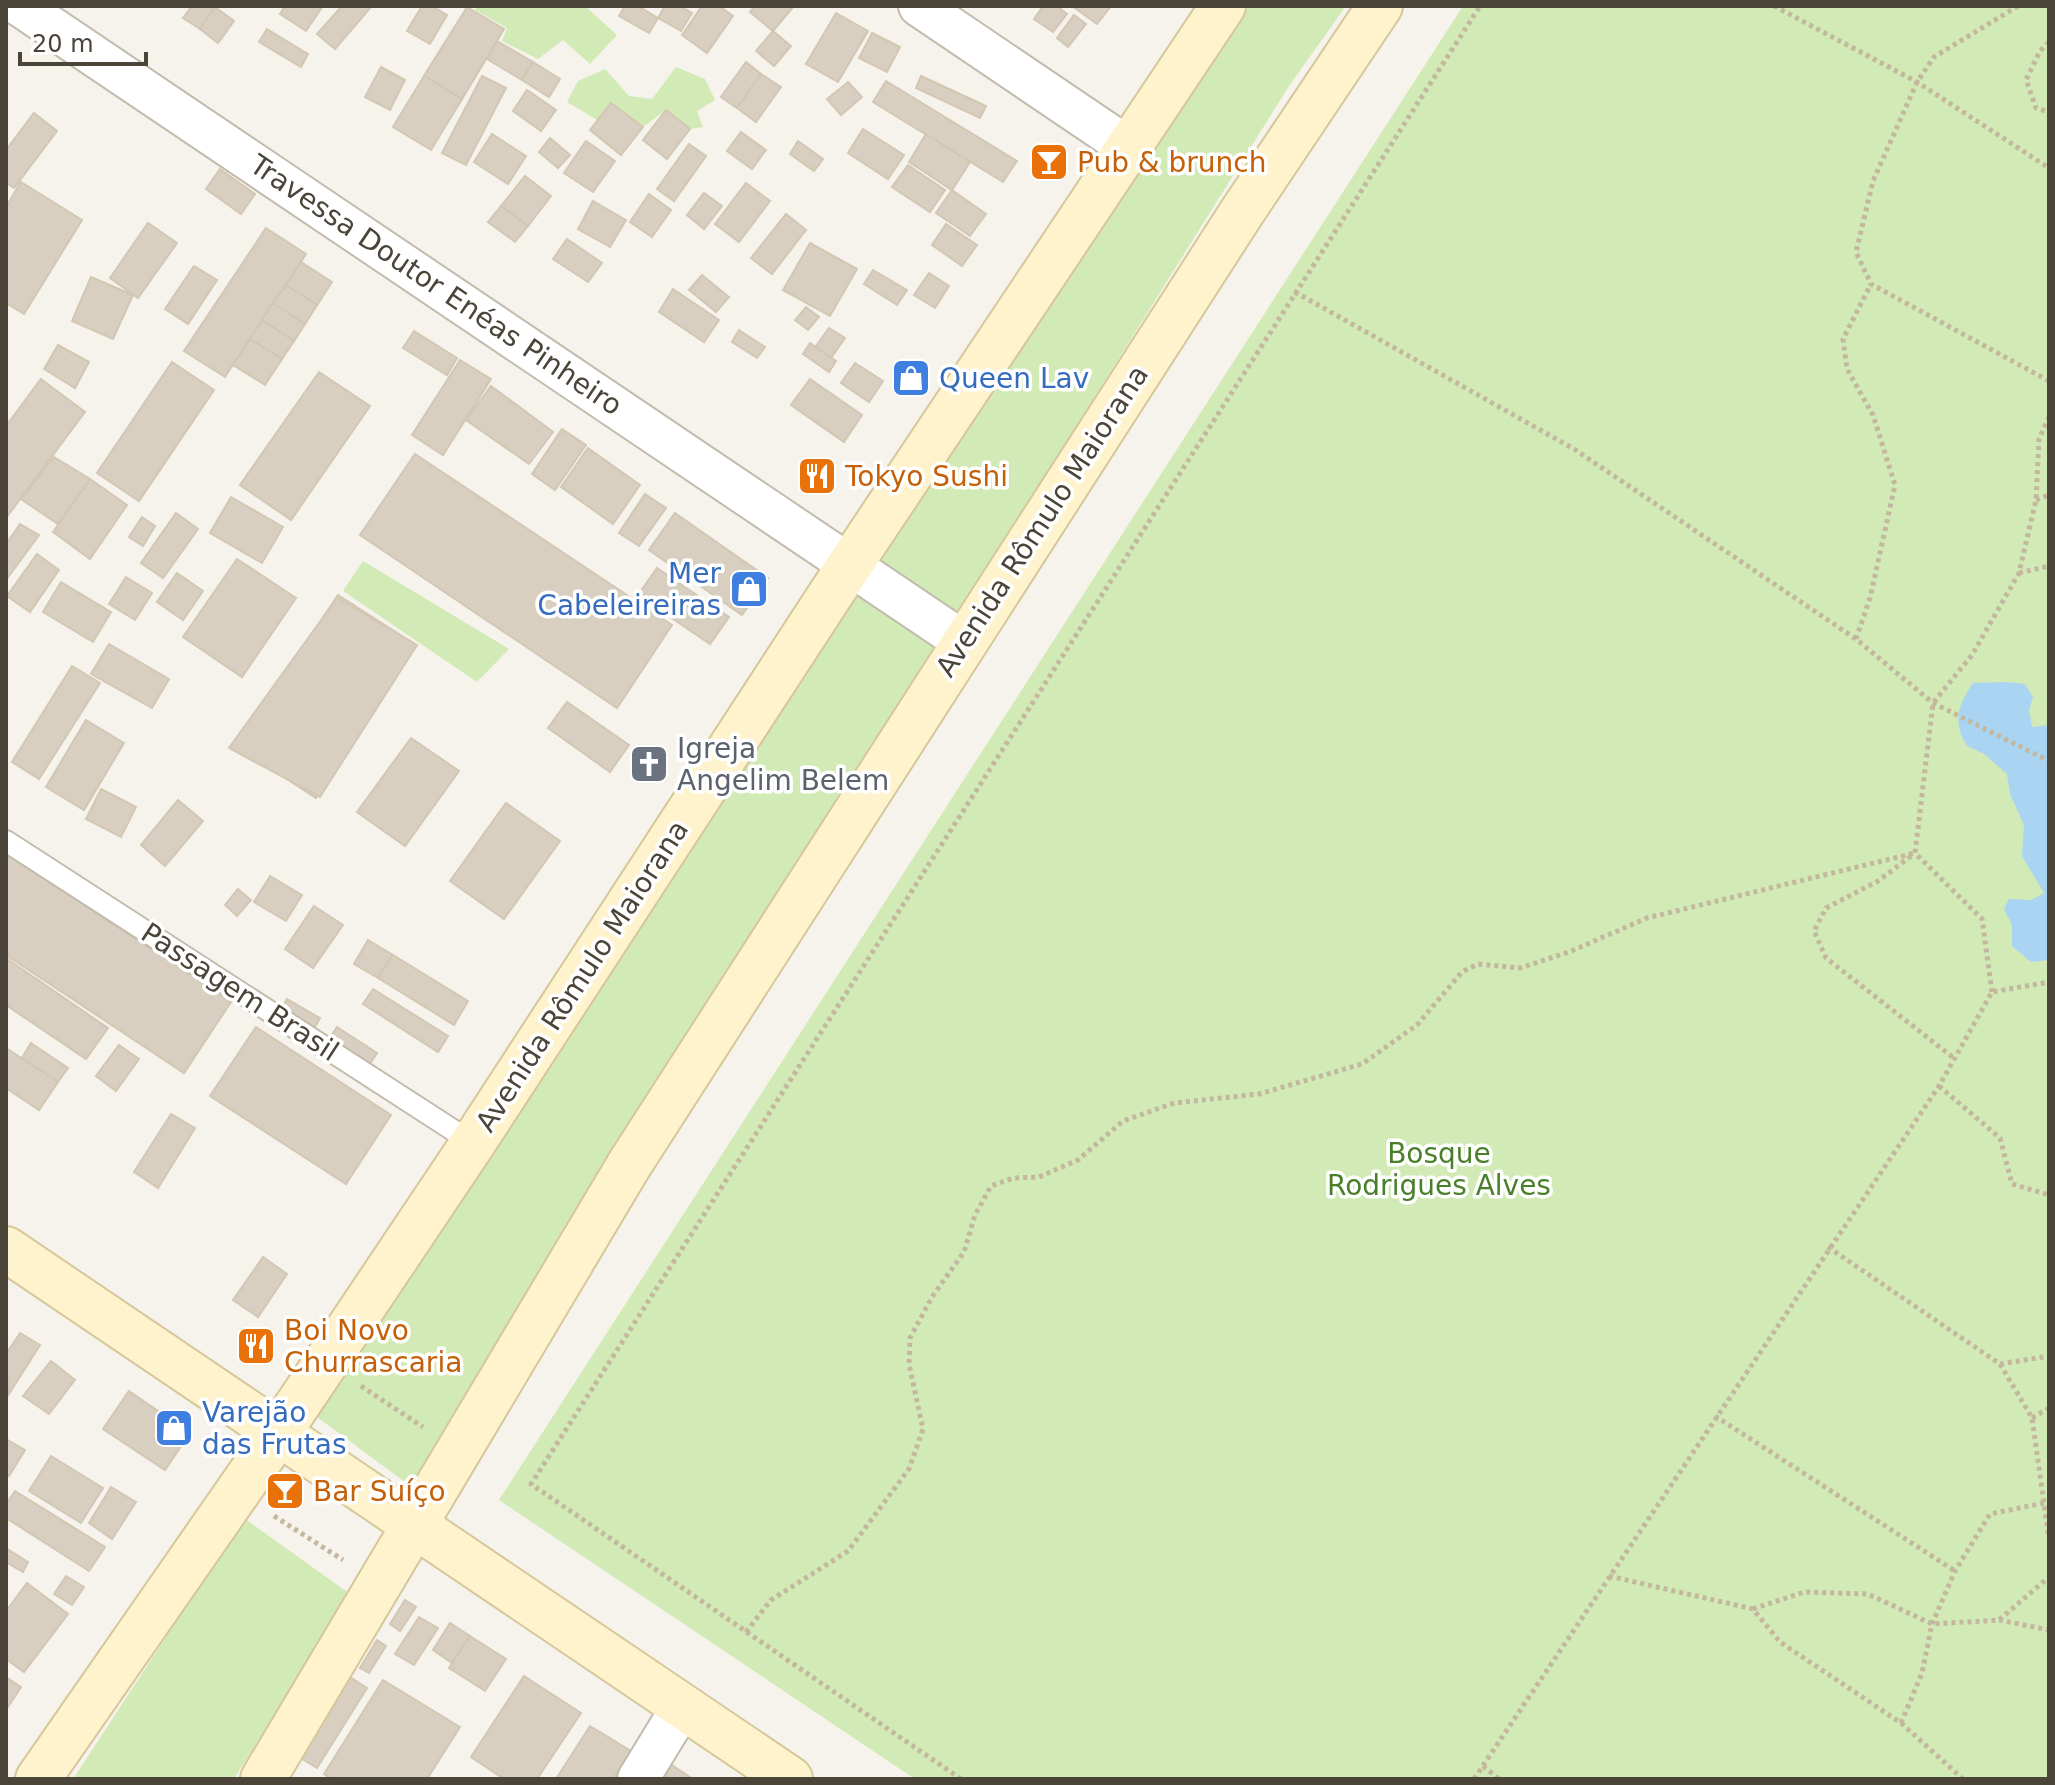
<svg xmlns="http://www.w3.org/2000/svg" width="2055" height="1785" font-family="'DejaVu Sans',sans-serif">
<rect width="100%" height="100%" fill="#f6f3ec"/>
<g fill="#d2eab5">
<polygon points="477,6 585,6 617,35 590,64 563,40 538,59 502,41 507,28 475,10"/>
<polygon points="1241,6 1346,6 1289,86 413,1488 317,1417 315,1401"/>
<polygon points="1463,6 2049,6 2049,1779 915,1779 499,1500"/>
<polygon points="676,67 705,79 715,100 697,111 703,127 690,129 666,110 643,127 611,103 597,120 567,102 578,81 605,69 629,96 652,99"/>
<polygon points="363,561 509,649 477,682 343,591"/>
<polygon points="244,1518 350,1594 234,1779 73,1779"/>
</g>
<path fill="#a9d4f2" d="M2007,682L2025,684L2033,697L2029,710L2032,727L2049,725V960L2031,962L2012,946V925L2004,909L2009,899L2031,900L2044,893L2022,856L2024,825L2010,794L2007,774L1984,754L1967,746C1952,722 1958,705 1973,683Z"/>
<g fill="#d8cfc1" stroke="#d3c7b4" stroke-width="2">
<polygon points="192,6 215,7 200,29 183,18"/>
<polygon points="285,6 323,6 306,31 280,14"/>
<polygon points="342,6 371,7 335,49 317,34"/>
<polygon points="422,6 432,6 447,15 430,44 407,31"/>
<polygon points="625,6 638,6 658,18 649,33 619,16"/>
<polygon points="665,6 680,6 692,13 681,31 658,18"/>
<polygon points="702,6 719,6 733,16 707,53 682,35"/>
<polygon points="755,6 794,6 773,31 750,12"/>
<polygon points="1043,6 1057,6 1067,14 1053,32 1034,19"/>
<polygon points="1072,6 1111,6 1097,24"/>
<polygon points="215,7 234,21 218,43 200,29"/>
<polygon points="467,7 504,29 462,99 424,76"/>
<polygon points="836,13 868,31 838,82 806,64"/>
<polygon points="1074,15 1086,24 1068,47 1057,38"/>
<polygon points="267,29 308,54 301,67 259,42"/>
<polygon points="773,31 791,46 774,66 756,51"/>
<polygon points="872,33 900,47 887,72 859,58"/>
<polygon points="497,41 533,62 522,80 487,59"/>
<polygon points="533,62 560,79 549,97 522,80"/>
<polygon points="746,62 761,74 737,108 721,97"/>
<polygon points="381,67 405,80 390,110 365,97"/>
<polygon points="761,74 781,87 756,122 737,108"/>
<polygon points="424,76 462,99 431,150 393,127"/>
<polygon points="482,76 506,88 466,165 442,153"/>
<polygon points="921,76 986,106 980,118 916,88"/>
<polygon points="886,81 1017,161 1003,182 873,102"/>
<polygon points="848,82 862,97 841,115 827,99"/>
<polygon points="527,90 556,110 541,131 513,111"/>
<polygon points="611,103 643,127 621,155 590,130"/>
<polygon points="666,110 690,129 667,159 643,140"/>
<polygon points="34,113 57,131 14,188 6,182 6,150"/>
<polygon points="863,129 904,155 888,179 848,153"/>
<polygon points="741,132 766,150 752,169 727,151"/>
<polygon points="492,134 526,156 508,184 474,162"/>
<polygon points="926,134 970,162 952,190 909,162"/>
<polygon points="550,138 570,155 558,168 539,152"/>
<polygon points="586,141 615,161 593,192 564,173"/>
<polygon points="798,141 823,159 814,171 790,154"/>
<polygon points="689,144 706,156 674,201 657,189"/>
<polygon points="908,165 945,190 930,212 892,187"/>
<polygon points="220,169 255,194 241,214 206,189"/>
<polygon points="525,176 551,196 528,226 501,206"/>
<polygon points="21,182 82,220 24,314 6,303 6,207"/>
<polygon points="746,183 770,201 739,242 715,224"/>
<polygon points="952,190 986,214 970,236 936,213"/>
<polygon points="704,193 722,206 704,229 687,215"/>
<polygon points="649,194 671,210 652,237 630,222"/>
<polygon points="593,201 626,220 610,247 578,229"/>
<polygon points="501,206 528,226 515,242 488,222"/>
<polygon points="786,214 806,230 772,274 751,258"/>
<polygon points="148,223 177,243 138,298 110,278"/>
<polygon points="946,224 977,245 962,266 932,245"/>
<polygon points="266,228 306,254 225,377 184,351"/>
<polygon points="567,239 602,263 588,282 553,259"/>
<polygon points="810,243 857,269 830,316 783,290"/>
<polygon points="301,262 332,282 317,305 286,285"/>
<polygon points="194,266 217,280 188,324 165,309"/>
<polygon points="873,270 907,290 897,305 864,284"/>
<polygon points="929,273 949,286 935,308 914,295"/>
<polygon points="702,275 729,297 716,312 689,290"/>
<polygon points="91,277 133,295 113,339 72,321"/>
<polygon points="286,285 317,305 305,324 273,303"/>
<polygon points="673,289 719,320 704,342 659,312"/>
<polygon points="273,303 305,324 294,341 262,320"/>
<polygon points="806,307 819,317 808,330 795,320"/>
<polygon points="262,320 294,341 282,359 250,339"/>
<polygon points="829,328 845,338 831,358 816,346"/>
<polygon points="739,330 765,347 757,358 732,342"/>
<polygon points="414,331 457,358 447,375 403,348"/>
<polygon points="250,339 282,359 265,385 233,365"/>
<polygon points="810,343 836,361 829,372 803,354"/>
<polygon points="58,345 89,362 75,388 44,369"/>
<polygon points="460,360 491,379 443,455 412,435"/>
<polygon points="172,362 214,390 139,501 97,473"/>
<polygon points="855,363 883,381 869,402 841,383"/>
<polygon points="319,372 370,406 291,520 240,485"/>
<polygon points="41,379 85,412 6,518 6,426"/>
<polygon points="810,379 862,415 844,442 791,405"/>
<polygon points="491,386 553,432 529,464 466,420"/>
<polygon points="562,429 586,445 555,490 532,474"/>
<polygon points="588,448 640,485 613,524 561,487"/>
<polygon points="415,454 672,625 617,708 360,535"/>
<polygon points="54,457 90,479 58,524 21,499"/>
<polygon points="90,479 127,505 90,559 53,532"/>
<polygon points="645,494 666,508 639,546 619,533"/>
<polygon points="231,497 283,527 262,563 210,533"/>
<polygon points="176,513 198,529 163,578 141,563"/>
<polygon points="675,513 768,578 742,615 649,550"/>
<polygon points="142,517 155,526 143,546 129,537"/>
<polygon points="20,524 39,535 6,580 6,544"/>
<polygon points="37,554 59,570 30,612 7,596"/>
<polygon points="237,559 296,598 242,677 183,637"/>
<polygon points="657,568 729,617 710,644 638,595"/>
<polygon points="177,573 203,591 183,620 157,602"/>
<polygon points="126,577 152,593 135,620 109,604"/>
<polygon points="61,582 111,612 93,642 43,612"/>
<polygon points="338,595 416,645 316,798 238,747"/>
<polygon points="337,598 417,645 320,797 229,748"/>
<polygon points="109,644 169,679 152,708 91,674"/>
<polygon points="72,666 100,683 39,779 12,762"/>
<polygon points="567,702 629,745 610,772 548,728"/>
<polygon points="86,720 124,743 84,810 46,787"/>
<polygon points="411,738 459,771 405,846 357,812"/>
<polygon points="101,789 136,807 121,837 86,819"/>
<polygon points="178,800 203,821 165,866 141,845"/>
<polygon points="506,803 560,841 504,919 450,881"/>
<polygon points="6,853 231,1002 184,1073 6,955"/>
<polygon points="270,876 302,895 286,921 254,902"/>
<polygon points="238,889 251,900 237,916 225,905"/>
<polygon points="314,906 343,925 313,968 285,949"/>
<polygon points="368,940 393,955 378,978 354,964"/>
<polygon points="393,955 468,1001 454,1025 378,978"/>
<polygon points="6,958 108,1028 86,1059 6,1005"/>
<polygon points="373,989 448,1036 438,1052 363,1004"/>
<polygon points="287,999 320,1018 313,1030 280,1012"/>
<polygon points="256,1027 391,1115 346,1184 210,1096"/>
<polygon points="337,1027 377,1053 367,1068 327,1043"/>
<polygon points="31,1043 68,1068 58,1082 22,1058"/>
<polygon points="119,1045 139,1059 116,1091 96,1076"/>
<polygon points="6,1048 58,1082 39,1110 6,1088"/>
<polygon points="171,1114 195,1128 158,1188 134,1172"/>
<polygon points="263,1257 287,1274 258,1317 233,1300"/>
<polygon points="20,1333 40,1345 9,1394 6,1354"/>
<polygon points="51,1361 75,1380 49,1414 23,1396"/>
<polygon points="129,1391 190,1433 165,1470 103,1429"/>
<polygon points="6,1439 25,1450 9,1476 6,1474"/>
<polygon points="51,1456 103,1488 81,1523 29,1491"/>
<polygon points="111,1487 136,1502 112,1539 89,1523"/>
<polygon points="15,1491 105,1547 89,1571 6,1518 6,1504"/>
<polygon points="6,1548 28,1562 23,1572 6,1562"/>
<polygon points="66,1576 84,1587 72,1605 54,1594"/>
<polygon points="27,1583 68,1614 24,1672 6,1659 6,1611"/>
<polygon points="405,1600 416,1607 400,1631 390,1624"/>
<polygon points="419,1617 438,1628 414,1665 395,1654"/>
<polygon points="450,1623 470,1636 452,1663 433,1650"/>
<polygon points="470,1636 506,1659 485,1691 449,1668"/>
<polygon points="377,1640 386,1646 369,1673 360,1668"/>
<polygon points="524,1676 581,1713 537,1779 504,1779 471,1757"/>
<polygon points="6,1677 21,1687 6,1710"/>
<polygon points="350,1677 367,1688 317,1768 299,1757"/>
<polygon points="383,1680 460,1727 427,1779 331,1779 324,1774"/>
<polygon points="590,1726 631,1751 613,1779 556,1779"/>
<polygon points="664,1760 693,1779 651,1779"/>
</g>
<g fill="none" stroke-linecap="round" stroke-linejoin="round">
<defs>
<polyline id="lane" points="6,841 473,1143"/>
<g id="street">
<polyline points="20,6 964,642"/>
<polyline points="919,6 1129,148"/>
<polyline points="638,1779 682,1707"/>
</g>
<g id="secondary">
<polyline points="6,1249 790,1779"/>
<polyline points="38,1779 280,1431 473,1143 851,563 1223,6"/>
<polyline points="263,1779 629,1165 1242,212 1380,6"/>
</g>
</defs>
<use href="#lane" stroke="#c2bbae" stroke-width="24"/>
<use href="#street" stroke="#c2bbae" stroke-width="44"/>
<use href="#secondary" stroke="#d6c79b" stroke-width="48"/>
<g stroke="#c4b79f" stroke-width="5" stroke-dasharray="4 4" stroke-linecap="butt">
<polyline points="1774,6 1917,82 2049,168"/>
<polyline points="2018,6 1934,57 1917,82 1873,181 1856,252 1871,284 2049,381"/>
<polyline points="2049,42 2040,51 2026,80 2036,108 2049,112"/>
<polyline points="1295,292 1574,449 1856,639 1933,703 2049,761"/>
<polyline points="2036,500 2049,495"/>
<polyline points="2019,573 2049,566"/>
<polyline points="1856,639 1870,598 1895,485 1873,415 1847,369 1843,339 1871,284"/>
<polyline points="1911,856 1878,881 1826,908 1814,931 1826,958 1955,1059"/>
<polyline points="1992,992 1982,919 1915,853 1933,703 1972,655 2019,573 2036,500 2039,439 2049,417"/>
<polyline points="1939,1086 2000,1138 2012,1184 2049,1195"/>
<polyline points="1828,1247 2000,1364 2032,1418 2049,1539"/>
<polyline points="2000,1364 2049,1356"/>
<polyline points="361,1386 423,1427"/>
<polyline points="1715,1416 1955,1571"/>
<polyline points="2032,1418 2049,1408"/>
<polyline points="274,1516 343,1560"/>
<polyline points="1609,1576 1753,1609 1780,1642 1901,1723 1963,1779"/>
<polyline points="1753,1609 1804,1592 1868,1594 1932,1624 1999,1620 2049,1577"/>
<polyline points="1999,1620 2049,1630"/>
<polyline points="746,1632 771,1600 848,1551 909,1469 923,1429 909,1364 910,1338 932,1297 964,1252 975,1215 991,1186 1013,1178 1039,1177 1078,1160 1123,1121 1174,1103 1259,1094 1362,1064 1417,1025 1462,972 1478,964 1520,968 1569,952 1647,918 1915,853"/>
<polyline points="1901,1723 1922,1673 1932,1624 1955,1571 1990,1514 2044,1503"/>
<polyline points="1483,1766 1499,1779"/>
<polyline points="961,1779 531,1484 1480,6"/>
<polyline points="1474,1779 1939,1086 1992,992 2049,982"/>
</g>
<use href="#lane" stroke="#fff" stroke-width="20"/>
<use href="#street" stroke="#fff" stroke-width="40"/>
<use href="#secondary" stroke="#fff3cd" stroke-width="44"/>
</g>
<defs>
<symbol id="bar-square" viewBox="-11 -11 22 22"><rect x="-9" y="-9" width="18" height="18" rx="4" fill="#e8710a" stroke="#fff"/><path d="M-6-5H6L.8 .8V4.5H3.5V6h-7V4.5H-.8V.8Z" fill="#fff"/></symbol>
<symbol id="shop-square" viewBox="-11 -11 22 22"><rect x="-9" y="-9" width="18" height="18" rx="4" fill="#3f7fe0" stroke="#fff"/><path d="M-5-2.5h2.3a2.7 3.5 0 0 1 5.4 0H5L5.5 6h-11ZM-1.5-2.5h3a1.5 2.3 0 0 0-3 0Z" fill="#fff"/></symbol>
<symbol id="restaurant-square" viewBox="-11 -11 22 22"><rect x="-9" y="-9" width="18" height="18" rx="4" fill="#e8710a" stroke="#fff"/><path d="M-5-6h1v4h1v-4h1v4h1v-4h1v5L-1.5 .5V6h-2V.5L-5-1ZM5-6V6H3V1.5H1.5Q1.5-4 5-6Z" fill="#fff"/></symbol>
<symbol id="church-square" viewBox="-11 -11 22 22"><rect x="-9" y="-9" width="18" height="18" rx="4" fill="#6b7280" stroke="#fff"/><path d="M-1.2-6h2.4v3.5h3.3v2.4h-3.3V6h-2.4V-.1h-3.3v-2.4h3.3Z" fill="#fff"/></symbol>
</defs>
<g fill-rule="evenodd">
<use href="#bar-square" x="1027" y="140" width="44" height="44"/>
<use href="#shop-square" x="889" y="356" width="44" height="44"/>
<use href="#restaurant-square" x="795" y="454" width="44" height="44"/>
<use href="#shop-square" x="727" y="567" width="44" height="44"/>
<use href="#church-square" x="627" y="742" width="44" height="44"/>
<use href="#restaurant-square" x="234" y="1324" width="44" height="44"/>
<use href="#shop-square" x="152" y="1406" width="44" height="44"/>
<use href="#bar-square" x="263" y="1469" width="44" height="44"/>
</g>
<g text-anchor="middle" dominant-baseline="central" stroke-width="7" stroke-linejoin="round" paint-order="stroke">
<g font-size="28" fill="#c56008" stroke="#fff" text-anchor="start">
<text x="1077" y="162">Pub &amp; brunch</text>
<text x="845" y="476">Tokyo Sushi</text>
<text x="284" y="1330">Boi Novo<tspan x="284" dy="32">Churrascaria</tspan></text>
<text x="313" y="1491">Bar Suíço</text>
</g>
<g font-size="28" fill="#4b4439" stroke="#fff">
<text transform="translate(436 285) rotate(34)">Travessa Doutor Enéas Pinheiro</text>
<text transform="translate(1042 521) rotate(-57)">Avenida Rômulo Maiorana</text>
<text transform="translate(582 976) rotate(-57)">Avenida Rômulo Maiorana</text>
<text transform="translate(240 992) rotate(33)">Passagem Brasil</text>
</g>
<g font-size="28" fill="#366cbe" stroke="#fff" text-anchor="start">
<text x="939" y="378">Queen Lav</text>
<text x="721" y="573" text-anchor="end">Mer<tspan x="721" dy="32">Cabeleireiras</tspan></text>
<text x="202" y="1412">Varejão<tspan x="202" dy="32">das Frutas</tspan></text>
</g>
<g font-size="28" fill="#5b616d" stroke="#fff" text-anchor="start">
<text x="677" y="748">Igreja<tspan x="677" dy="32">Angelim Belem</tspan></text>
</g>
<g font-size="28" fill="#4a7f2a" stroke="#fff">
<text x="1439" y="1153">Bosque<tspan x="1439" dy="32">Rodrigues Alves</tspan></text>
</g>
</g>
<rect width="2055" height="1785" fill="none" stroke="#4b4439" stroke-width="16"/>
<path d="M20 52v12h126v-12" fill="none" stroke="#4b4439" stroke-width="4"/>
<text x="32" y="52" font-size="24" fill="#4b4439" stroke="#ffffff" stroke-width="6" paint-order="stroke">20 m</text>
</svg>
